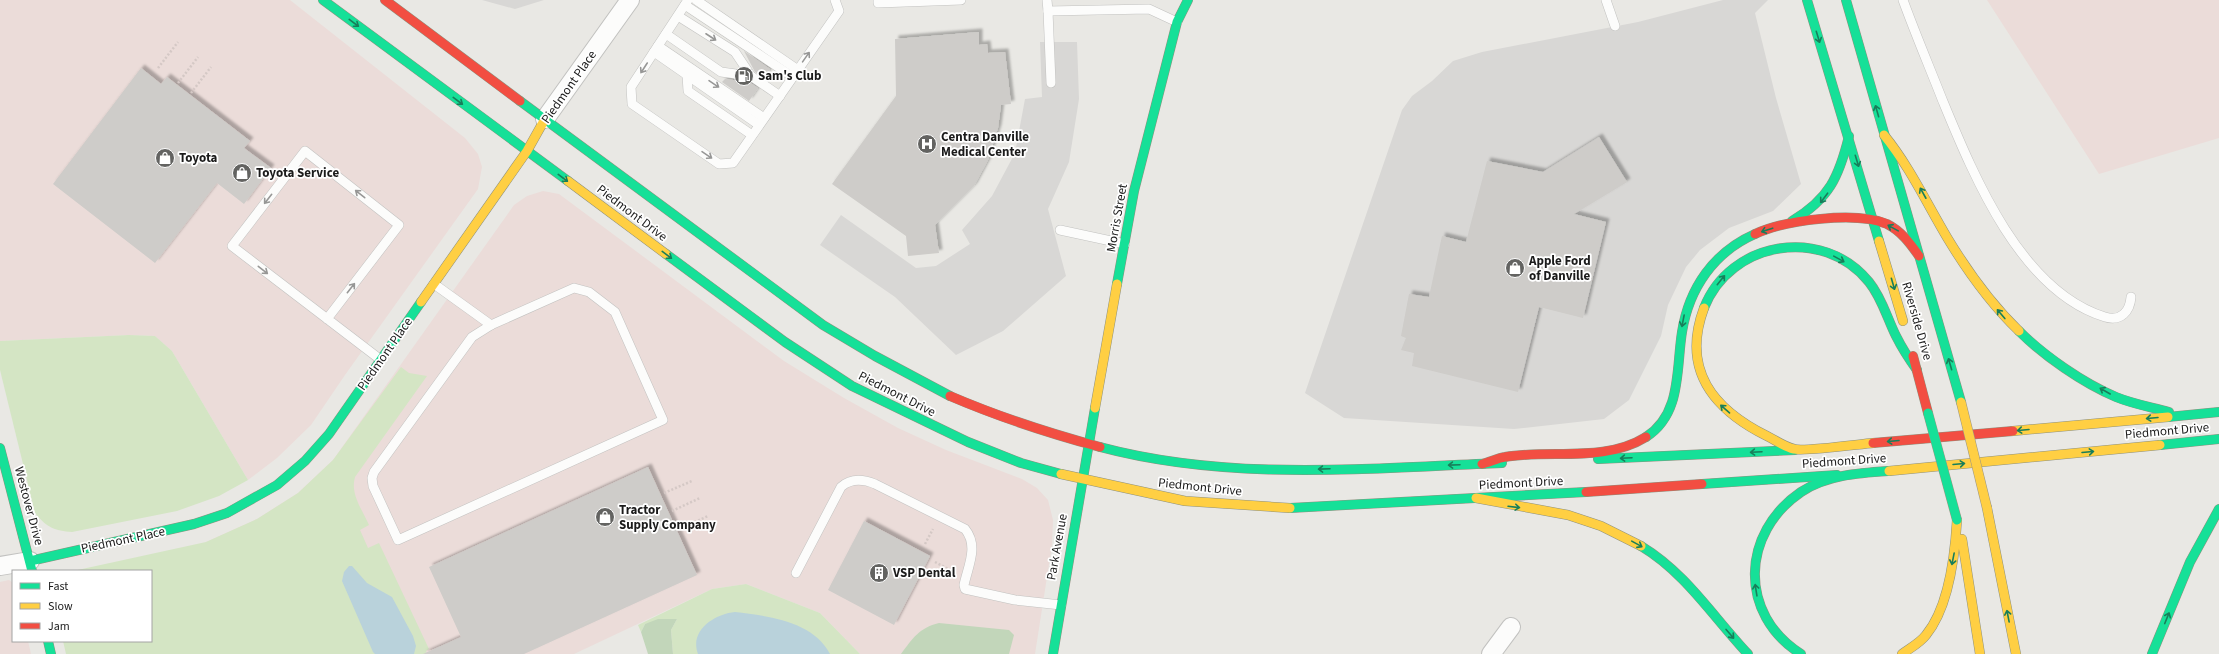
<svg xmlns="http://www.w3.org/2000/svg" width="2219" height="654" font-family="'Source Sans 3',sans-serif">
<defs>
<filter id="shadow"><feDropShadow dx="3.5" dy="-3.5" stdDeviation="1" flood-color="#0004"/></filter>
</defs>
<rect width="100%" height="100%" fill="#e9e8e4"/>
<g fill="#d8d7d5">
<polygon points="482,0 544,0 515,9"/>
<polygon points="1723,0 1768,0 1755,13 1776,98 1801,184 1773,211 1729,228 1700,250 1686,267 1668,305 1661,336 1629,400 1604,419 1514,429 1344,418 1305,393 1402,110 1412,96 1432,81 1453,61 1482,52 1638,22"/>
<polygon points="1040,42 1077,42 1079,99 1069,162 1048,209 1066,276 1003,331 956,355 895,297 820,245 841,215 916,268 936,266 970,244 962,230 992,196 1015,153 1025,99 1042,97"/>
</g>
<g fill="#ebdcd9">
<polygon points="0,0 290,0 465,138 478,154 482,167 478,189 345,375 311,425 277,458 248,480 172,351 155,336 129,335 0,341"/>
<polygon points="1987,0 2219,0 2219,138 2099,174"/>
<polygon points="543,191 559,194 784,361 844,398 898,428 946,450 1022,479 1037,488 1048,500 1053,520 1052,545 1035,654 860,654 820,613 746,584 712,589 574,654 237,654 206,542 257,519 298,493 333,460 514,205 527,196"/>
<polygon points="9,580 13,583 13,641 28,641 31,654 0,654 0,582"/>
</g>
<g fill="#d4e5c4">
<path d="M129,335L155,336L172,351L248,480L219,496L177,511L72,532C55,531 46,527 35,513L0,370V341Z"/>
<path d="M401,367L409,373L427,376L355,477C350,494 362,509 369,525L360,530L368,548L379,543L429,649L426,651L427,654H66L63,641H151V571H73L206,542L257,519L298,493L333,460Z"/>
<polygon points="746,584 820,613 860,654 673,654 671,630 677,619 645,624 641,632 638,625 712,589"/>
</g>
<g fill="#c2d6ba">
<polygon points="658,619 677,619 671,630 673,654 648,654 641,632 645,624"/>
<path d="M939,623L1009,630L1014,635L1009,654H901C913,638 919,628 939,623Z"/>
</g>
<g fill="#b9d2db">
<polygon points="349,566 352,566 367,583 392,597 413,636 416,646 414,654 375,654 373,652 342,581 344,572"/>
<path d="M735,612C768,616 813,621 830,654H698C689,630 715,614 735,612Z"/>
</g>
<g fill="#ceccc9" filter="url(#shadow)">
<polygon points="979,32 979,45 987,44 988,53 1005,52 1011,104 1001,105 998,128 988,160 974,186 935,225 939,253 908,256 906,236 832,184 896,96 895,39"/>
<polygon points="744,51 770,69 764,78 755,72"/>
<polygon points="141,68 161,84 167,77 250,141 244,148 271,168 244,204 217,183 155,263 53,184"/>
<polygon points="725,79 749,82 758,88 749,101 722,82"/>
<polygon points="1599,137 1627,182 1574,214 1606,222 1583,318 1539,307 1518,392 1412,366 1414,353 1401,350 1406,338 1401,336 1409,294 1429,297 1442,236 1466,242 1487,161 1543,172"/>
<polygon points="648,467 697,575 524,654 423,654 461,637 429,567"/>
<polygon points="864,521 930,556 894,625 828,590"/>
</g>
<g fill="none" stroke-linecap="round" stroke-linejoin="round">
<defs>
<g id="lane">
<polyline points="688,0 631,87 632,104 719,164 733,163 839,11 835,0"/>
<polyline points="696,0 798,70"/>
<polyline points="878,0 878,3 961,0"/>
<polyline points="1047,0 1048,11 1149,9 1177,22"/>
<polyline points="1606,0 1615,26"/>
<path d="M1903,0C1915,33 1929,66 1942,99C1973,174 2020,291 2105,317C2121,322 2130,311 2131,297"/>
<polyline points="685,5 793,77"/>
<polyline points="1048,11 1051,83"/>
<polyline points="678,16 735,52 751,76 780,96"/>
<polyline points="666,34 721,72 751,76"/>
<polyline points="658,46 764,118"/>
<polyline points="654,52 759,125"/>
<polyline points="687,75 688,91 752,135"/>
<polyline points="1060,230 1125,244"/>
<polyline points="434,284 491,325"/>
<polygon points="574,288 589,292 615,312 663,420 398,540 373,486 372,478 374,472 472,337 491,325"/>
<polyline points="327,319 399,225 305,151 232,246 381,360"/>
<path d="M796,573L841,487C851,478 863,479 875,484L965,529C979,546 968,566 964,585L965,589L1015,600L1061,605"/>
</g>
<g id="street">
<polyline points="545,119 630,0"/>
<polyline points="0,566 30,561"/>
<polyline points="1491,654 1511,627"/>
</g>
<g id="fast">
<polyline points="323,0 568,181"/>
<polyline points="1807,0 1879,241"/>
<polyline points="1846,0 1961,402"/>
<polyline points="520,101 823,325 875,356 950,396"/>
<path d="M1792,221C1829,199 1839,177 1849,136"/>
<polyline points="666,254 785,342 852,386 968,442 1021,463 1061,474"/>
<polyline points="1117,284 1134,191 1177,22 1188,0"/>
<path d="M1704,308C1730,241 1823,225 1869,282C1882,298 1887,318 1896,336C1902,348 1909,359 1917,370"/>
<path d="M2019,331C2044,356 2083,383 2116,397C2133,404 2151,407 2169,412"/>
<polyline points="2168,417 2219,412"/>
<path d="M1646,437C1682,414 1676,369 1682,332C1689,288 1714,252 1755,234"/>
<polyline points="2160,445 2219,439"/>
<path d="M1100,447C1231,482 1368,468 1502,463"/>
<polyline points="0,448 32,571"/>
<polyline points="1598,459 1795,450"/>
<polyline points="1702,484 1837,475"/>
<polyline points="1290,508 1586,492"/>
<path d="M1641,546C1686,573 1713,617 1748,654"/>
<polyline points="30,561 194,524 227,513 277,485 305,461 329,434 421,302"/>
<polyline points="48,641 51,654"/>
<polyline points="1053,654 1095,408"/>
<path d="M1801,654C1738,614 1741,533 1801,492C1827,475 1859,473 1889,471"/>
<polyline points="2152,654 2190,562 2219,509"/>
</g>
<g id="slow">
<path d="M1884,135C1910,167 1927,204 1948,239C1968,272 1991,304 2019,331"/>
<polyline points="568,181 666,254"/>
<polyline points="1879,241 1903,321"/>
<polyline points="421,302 527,151 545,119"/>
<path d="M1704,308C1681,370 1713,409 1767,436C1775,440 1785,447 1794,449C1803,452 1860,444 1873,443"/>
<polyline points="1095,408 1117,284"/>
<polyline points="2013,431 2168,417"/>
<polyline points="1889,471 2160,445"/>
<polyline points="1061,474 1185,501 1290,508"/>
<polyline points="1476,498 1568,515 1601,526 1641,546"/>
<polyline points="1987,508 2016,654"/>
<polyline points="1962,539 1980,654"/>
<path d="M1902,654C1910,648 1920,643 1926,635C1949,607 1955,555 1957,520"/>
</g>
<g id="jam">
<polyline points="385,0 520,101"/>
<path d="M1755,234C1785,220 1856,211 1887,224C1901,231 1910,243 1919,256"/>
<polyline points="1913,356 1928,413"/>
<path d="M950,396C999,417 1048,433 1100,447"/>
<polyline points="1873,443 2013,431"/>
<path d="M1482,464C1490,462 1498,458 1505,457C1552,449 1604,463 1646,437"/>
<polyline points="1586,492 1702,484"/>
</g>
</defs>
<use href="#lane" stroke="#c2c2c0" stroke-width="10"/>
<use href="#street" stroke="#c2c2c0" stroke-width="20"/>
<use href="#fast" stroke="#8e917e" stroke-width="10"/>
<use href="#slow" stroke="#8e917e" stroke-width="10"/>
<use href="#jam" stroke="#8e917e" stroke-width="10"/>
<g stroke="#d4c8c5" stroke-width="2.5" stroke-dasharray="2 2" stroke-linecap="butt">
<polyline points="158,68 178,42"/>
<polyline points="178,83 198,57"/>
<polyline points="191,93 211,67"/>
<polyline points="664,493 692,481"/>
<polyline points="672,511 700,498"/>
<polyline points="680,529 708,516"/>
<polyline points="925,544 933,529"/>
<polyline points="935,562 954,572"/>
</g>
<use href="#lane" stroke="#fcfcfb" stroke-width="9"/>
<use href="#street" stroke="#fcfcfb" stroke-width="18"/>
<use href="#fast" stroke="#16e098" stroke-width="9"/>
<use href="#slow" stroke="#ffcf43" stroke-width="9"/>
<use href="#jam" stroke="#f24e42" stroke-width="9"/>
<defs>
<polyline id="fast-bridge" points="1928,413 1957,520"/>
<polyline id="slow-bridge" points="1961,402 1987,508"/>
</defs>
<use href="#fast-bridge" stroke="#9d9683" stroke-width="10" stroke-linecap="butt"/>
<use href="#slow-bridge" stroke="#9d9683" stroke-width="10" stroke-linecap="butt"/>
<use href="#fast-bridge" stroke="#16e098" stroke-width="9"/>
<use href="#slow-bridge" stroke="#ffcf43" stroke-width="9"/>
</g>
<defs><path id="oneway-shaft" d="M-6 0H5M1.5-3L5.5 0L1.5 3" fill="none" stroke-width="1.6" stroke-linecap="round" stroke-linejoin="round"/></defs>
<g stroke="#187e5a">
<use href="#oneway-shaft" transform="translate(354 23) rotate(37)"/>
<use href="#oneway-shaft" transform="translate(1818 37) rotate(73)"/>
<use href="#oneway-shaft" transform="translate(458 101) rotate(37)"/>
<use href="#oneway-shaft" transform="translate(1877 111) rotate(-106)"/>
<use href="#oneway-shaft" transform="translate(1857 161) rotate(73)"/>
<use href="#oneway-shaft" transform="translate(563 178) rotate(37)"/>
<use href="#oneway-shaft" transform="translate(1923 193) rotate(-119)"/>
<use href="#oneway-shaft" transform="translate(1824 198) rotate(127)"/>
<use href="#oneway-shaft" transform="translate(1893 228) rotate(-151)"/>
<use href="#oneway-shaft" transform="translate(1767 230) rotate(162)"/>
<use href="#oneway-shaft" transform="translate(667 255) rotate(37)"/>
<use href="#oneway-shaft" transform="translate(1839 259) rotate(29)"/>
<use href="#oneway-shaft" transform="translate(1721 280) rotate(-51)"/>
<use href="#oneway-shaft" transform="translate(1893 284) rotate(74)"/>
<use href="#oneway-shaft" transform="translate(2001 314) rotate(-130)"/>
<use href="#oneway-shaft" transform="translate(1683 321) rotate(101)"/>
<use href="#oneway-shaft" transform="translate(1950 364) rotate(-106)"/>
<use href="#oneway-shaft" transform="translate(2105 391) rotate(-150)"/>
<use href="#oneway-shaft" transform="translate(1725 409) rotate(-139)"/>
<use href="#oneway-shaft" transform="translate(2152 418) rotate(175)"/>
<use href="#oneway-shaft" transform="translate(2023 430) rotate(175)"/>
<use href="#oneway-shaft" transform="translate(1893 441) rotate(175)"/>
<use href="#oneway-shaft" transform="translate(1756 452) rotate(177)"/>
<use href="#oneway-shaft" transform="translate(2088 452) rotate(-5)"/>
<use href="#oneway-shaft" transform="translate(1626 458) rotate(177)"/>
<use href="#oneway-shaft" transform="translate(1959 464) rotate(-5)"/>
<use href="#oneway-shaft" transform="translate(1454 465) rotate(178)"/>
<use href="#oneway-shaft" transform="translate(1324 469) rotate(178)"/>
<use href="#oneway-shaft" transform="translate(1514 507) rotate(7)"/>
<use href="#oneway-shaft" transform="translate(1637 544) rotate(29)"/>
<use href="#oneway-shaft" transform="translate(1953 559) rotate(101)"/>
<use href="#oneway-shaft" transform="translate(1756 590) rotate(-99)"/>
<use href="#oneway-shaft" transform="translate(2008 616) rotate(-101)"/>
<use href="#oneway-shaft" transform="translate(2167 618) rotate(-68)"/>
<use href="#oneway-shaft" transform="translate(1730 634) rotate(49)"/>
</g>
<g stroke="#979796">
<use href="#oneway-shaft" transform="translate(711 37) rotate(33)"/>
<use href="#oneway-shaft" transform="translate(806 57) rotate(-55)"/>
<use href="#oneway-shaft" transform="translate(644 68) rotate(123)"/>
<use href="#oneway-shaft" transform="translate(714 84) rotate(34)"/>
<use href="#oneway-shaft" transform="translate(707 155) rotate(34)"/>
<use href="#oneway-shaft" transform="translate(360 194) rotate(-142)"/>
<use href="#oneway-shaft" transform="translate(268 199) rotate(128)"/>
<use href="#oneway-shaft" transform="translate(263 270) rotate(38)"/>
<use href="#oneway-shaft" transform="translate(351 288) rotate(-52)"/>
</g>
<defs>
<symbol id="fuel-disc" viewBox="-11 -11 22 22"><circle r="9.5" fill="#636361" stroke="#fff"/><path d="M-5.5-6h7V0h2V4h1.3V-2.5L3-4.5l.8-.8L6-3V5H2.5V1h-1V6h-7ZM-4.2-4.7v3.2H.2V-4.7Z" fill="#fff"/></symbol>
<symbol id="hospital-disc" viewBox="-11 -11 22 22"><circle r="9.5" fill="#636361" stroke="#fff"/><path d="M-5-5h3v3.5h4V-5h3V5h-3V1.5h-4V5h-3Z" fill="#fff"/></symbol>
<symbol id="shop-disc" viewBox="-11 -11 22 22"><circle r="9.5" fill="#636361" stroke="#fff"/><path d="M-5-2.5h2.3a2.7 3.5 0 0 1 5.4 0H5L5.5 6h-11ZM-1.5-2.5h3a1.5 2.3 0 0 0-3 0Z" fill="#fff"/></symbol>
<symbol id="building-disc" viewBox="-11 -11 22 22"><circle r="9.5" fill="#636361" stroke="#fff"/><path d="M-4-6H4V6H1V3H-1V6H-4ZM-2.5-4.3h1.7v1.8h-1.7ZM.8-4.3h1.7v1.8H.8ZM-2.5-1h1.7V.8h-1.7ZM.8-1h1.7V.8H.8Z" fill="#fff"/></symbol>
</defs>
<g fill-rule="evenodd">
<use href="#fuel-disc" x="733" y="65" width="22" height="22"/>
<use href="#hospital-disc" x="916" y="133" width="22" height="22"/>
<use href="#shop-disc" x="154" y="147" width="22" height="22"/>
<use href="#shop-disc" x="231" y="162" width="22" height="22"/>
<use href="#shop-disc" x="1504" y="257" width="22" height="22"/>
<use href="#shop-disc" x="594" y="506" width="22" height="22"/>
<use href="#building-disc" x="868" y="562" width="22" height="22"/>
</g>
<g text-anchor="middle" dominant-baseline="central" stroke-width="3.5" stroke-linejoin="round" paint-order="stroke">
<g font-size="13" font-weight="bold" fill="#1b1b1b" stroke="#fff" text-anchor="start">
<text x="758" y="76">Sam's Club</text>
<text x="941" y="137">Centra Danville<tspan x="941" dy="15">Medical Center</tspan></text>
<text x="179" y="158">Toyota</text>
<text x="256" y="173">Toyota Service</text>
<text x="1529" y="261">Apple Ford<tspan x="1529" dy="15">of Danville</tspan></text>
<text x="619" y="510">Tractor<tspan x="619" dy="15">Supply Company</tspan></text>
<text x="893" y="573">VSP Dental</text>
</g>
<g font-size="13" fill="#1b1b1b" stroke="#fff">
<text transform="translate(569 87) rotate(-55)">Piedmont Place</text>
<text transform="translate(632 213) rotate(37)">Piedmont Drive</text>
<text transform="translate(1117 218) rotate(-80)">Morris Street</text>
<text transform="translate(1917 321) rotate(74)">Riverside Drive</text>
<text transform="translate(385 354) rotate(-55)">Piedmont Place</text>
<text transform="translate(897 394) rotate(27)">Piedmont Drive</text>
<text transform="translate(2167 431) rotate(-5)">Piedmont Drive</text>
<text transform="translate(1844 461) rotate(-4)">Piedmont Drive</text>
<text transform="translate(1521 483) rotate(-3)">Piedmont Drive</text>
<text transform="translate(1200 487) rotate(6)">Piedmont Drive</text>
<text transform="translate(29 506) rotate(75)">Westover Drive</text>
<text transform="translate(123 540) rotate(-12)">Piedmont Place</text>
<text transform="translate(1057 547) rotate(-80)">Park Avenue</text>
</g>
</g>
<rect x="12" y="570" width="140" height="72" fill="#ffffff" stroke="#a4a4a4"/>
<rect x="20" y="583" width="20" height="6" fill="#16e098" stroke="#a4a4a4"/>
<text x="48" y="590" font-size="12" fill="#1b1b1b">Fast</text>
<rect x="20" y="603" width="20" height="6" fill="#ffcf43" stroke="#a4a4a4"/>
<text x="48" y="610" font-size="12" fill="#1b1b1b">Slow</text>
<rect x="20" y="623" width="20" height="6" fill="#f24e42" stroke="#a4a4a4"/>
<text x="48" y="630" font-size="12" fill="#1b1b1b">Jam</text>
</svg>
